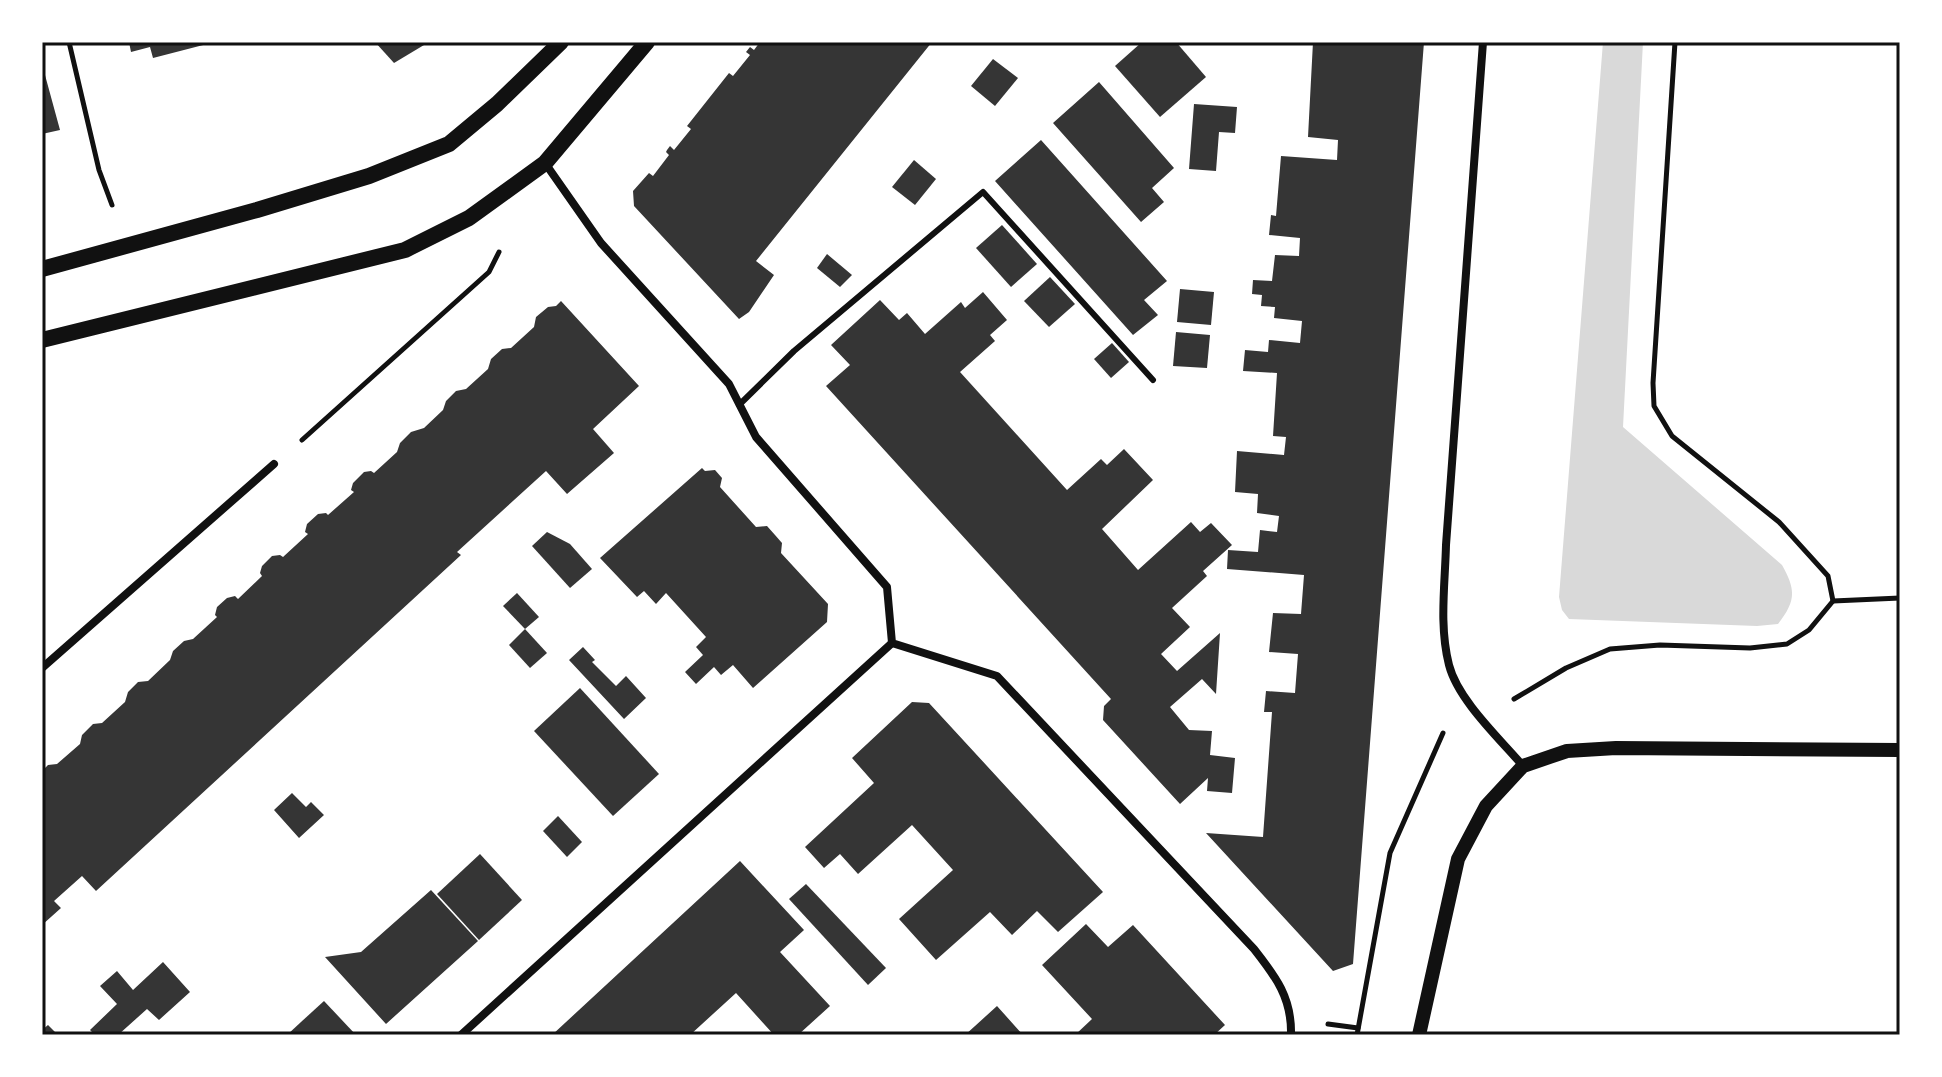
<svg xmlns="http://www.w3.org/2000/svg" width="1942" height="1077" font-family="Lato,sans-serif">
<rect width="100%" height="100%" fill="#fff"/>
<path fill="#d9d9d9" d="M1603,42H1643L1623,427L1782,565C1796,590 1796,601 1778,624L1757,626L1569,619L1562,610L1559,597Z"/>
<g fill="#353535">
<polygon points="129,42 211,42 211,43 153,58 150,47 131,52"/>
<polygon points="375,42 429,42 394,63"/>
<polygon points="760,42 932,42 756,261 774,275 749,312 739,319 634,206 633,191 649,173 653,176 669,155 666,152 667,150 670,146 674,150 691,129 687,126 729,73 733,76 750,55 746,52 750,47 754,50"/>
<polygon points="1142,42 1176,42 1206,77 1160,117 1115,66"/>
<polygon points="1313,42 1424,42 1353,964 1333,971 1206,833 1263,837 1272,712 1264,712 1266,691 1295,693 1298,654 1269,652 1273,613 1301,614 1304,575 1227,569 1228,550 1258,552 1260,530 1277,532 1279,516 1257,513 1258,494 1235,492 1237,451 1284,455 1286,437 1273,436 1277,373 1243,371 1245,350 1268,352 1269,340 1300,343 1302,321 1274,318 1275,307 1261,306 1262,295 1252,294 1253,280 1272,281 1275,255 1299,256 1300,238 1269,235 1271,215 1276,216 1281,156 1337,160 1338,140 1308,137"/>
<polygon points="993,59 1018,78 995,106 971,86"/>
<polygon points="42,64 60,130 42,134"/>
<polygon points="1099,82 1174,168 1152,188 1164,202 1141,222 1053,123"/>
<polygon points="1194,104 1237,107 1235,133 1219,132 1216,171 1189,169"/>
<polygon points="1041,140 1167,281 1144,300 1158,315 1133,335 995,181"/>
<polygon points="914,160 936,179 915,205 892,187"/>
<polygon points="1002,225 1037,264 1011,287 976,248"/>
<polygon points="827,254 852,275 840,287 817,268"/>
<polygon points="1050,277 1075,304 1049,327 1024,301"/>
<polygon points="1180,289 1214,292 1211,325 1177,322"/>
<polygon points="983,292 1007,320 990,335 995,341 960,372 1067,490 1101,459 1107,465 1124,449 1153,480 1102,529 1138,570 1191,522 1200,532 1211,523 1232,545 1203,571 1207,576 1172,608 1190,627 1161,654 1177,671 1220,633 1216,694 1202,679 1170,707 1189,730 1212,731 1210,755 1235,758 1232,793 1207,791 1208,778 1180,804 1103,720 1104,706 1111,699 826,386 850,365 831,345 880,300 899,320 907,313 925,334 961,302 965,308"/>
<polygon points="561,301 639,386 593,429 614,453 567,494 546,471 457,552 461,555 96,891 82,876 54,901 61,908 42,925 42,771 48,765 57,764 80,744 82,735 93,724 102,723 125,702 128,692 138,682 148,681 170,660 173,651 184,641 193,639 217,617 215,615 217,607 227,598 235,596 238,599 262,576 260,573 262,566 272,556 280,555 283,557 308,534 305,532 307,524 318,514 326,513 328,515 354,492 351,490 353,483 364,472 371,471 374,473 397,452 400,443 411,432 424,428 443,410 446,401 456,391 466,389 488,369 491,359 502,349 511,348 534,327 536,317 548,307 556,306"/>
<polygon points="1176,332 1210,335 1207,368 1173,366"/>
<polygon points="1112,343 1129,362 1111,378 1094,359"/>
<polygon points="702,468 705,471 715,470 722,478 720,487 756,527 767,526 775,535 782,543 781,553 828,604 827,622 753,688 733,665 721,675 714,667 696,684 685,672 703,655 696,647 706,637 666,593 656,604 644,591 637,597 600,558"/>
<polygon points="547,532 570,544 592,569 570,588 532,546"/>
<polygon points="517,593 539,617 525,629 503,606"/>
<polygon points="525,629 547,653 530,668 509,645"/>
<polygon points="583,647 595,660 592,662 616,686 626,676 646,698 624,719 569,660"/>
<polygon points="580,688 659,774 613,816 534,731"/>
<polygon points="912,702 929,703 1103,892 1058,932 1037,911 1012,935 990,912 936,960 899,919 953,870 912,825 858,874 840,854 824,868 805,847 874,783 852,758"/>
<polygon points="292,793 306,807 311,802 324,815 299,838 274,810"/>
<polygon points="558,816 582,842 567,857 543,831"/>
<polygon points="480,854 522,900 479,940 437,894"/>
<polygon points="740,861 804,930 780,952 830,1006 798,1035 774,1035 736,993 690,1035 552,1035"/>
<polygon points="806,884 886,968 868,985 789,899"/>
<polygon points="431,890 478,941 386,1024 325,957 361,952"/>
<polygon points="1086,924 1108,947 1133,925 1225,1025 1214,1035 1075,1035 1092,1019 1042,965"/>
<polygon points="163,962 190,992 159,1020 147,1009 118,1035 95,1035 90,1030 117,1004 100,986 117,971 133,990"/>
<polygon points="324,1001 356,1035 287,1035 301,1022"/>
<polygon points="997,1006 1023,1035 965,1035 975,1026"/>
<polygon points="48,1025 58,1035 42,1035 42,1030"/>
</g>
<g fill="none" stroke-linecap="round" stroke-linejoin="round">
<g stroke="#111" stroke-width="5">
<polyline points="69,42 99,170 112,205"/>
<polyline points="302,440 489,272 499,252"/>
<polyline points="1833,601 1900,598"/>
<polyline points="1514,699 1566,668 1610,649 1660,645 1750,648 1787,644 1809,630 1833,601 1828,576 1779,522 1672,436 1654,406 1653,383 1675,42"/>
<polyline points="1328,1024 1358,1028"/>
<polyline points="1357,1035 1390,853 1443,733"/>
</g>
<polyline stroke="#111" stroke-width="6" points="739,405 794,351 983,192 1153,380"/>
<g stroke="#111" stroke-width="8">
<path d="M1483,42L1446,545C1445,585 1439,626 1449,665C1458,700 1499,738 1523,766"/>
<path d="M545,163L601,243L729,384L756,437L887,587L892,643L997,676L1254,949C1276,977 1292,998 1291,1035"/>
<polyline points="42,668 274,464"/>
<polyline points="461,1035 892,643"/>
</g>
<polyline stroke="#111" stroke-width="14" points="1419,1035 1458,859 1486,806 1523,766 1567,751 1616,748 1900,750"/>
<g stroke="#111" stroke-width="16">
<polyline points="42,269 257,210 369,176 449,144 497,104 561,42"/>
<polyline points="42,340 405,250 469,218 545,163 647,42"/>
</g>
</g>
<rect width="1942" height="1077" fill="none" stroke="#ffffff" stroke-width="88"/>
<rect x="44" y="44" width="1854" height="989" fill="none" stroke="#111" stroke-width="3"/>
</svg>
